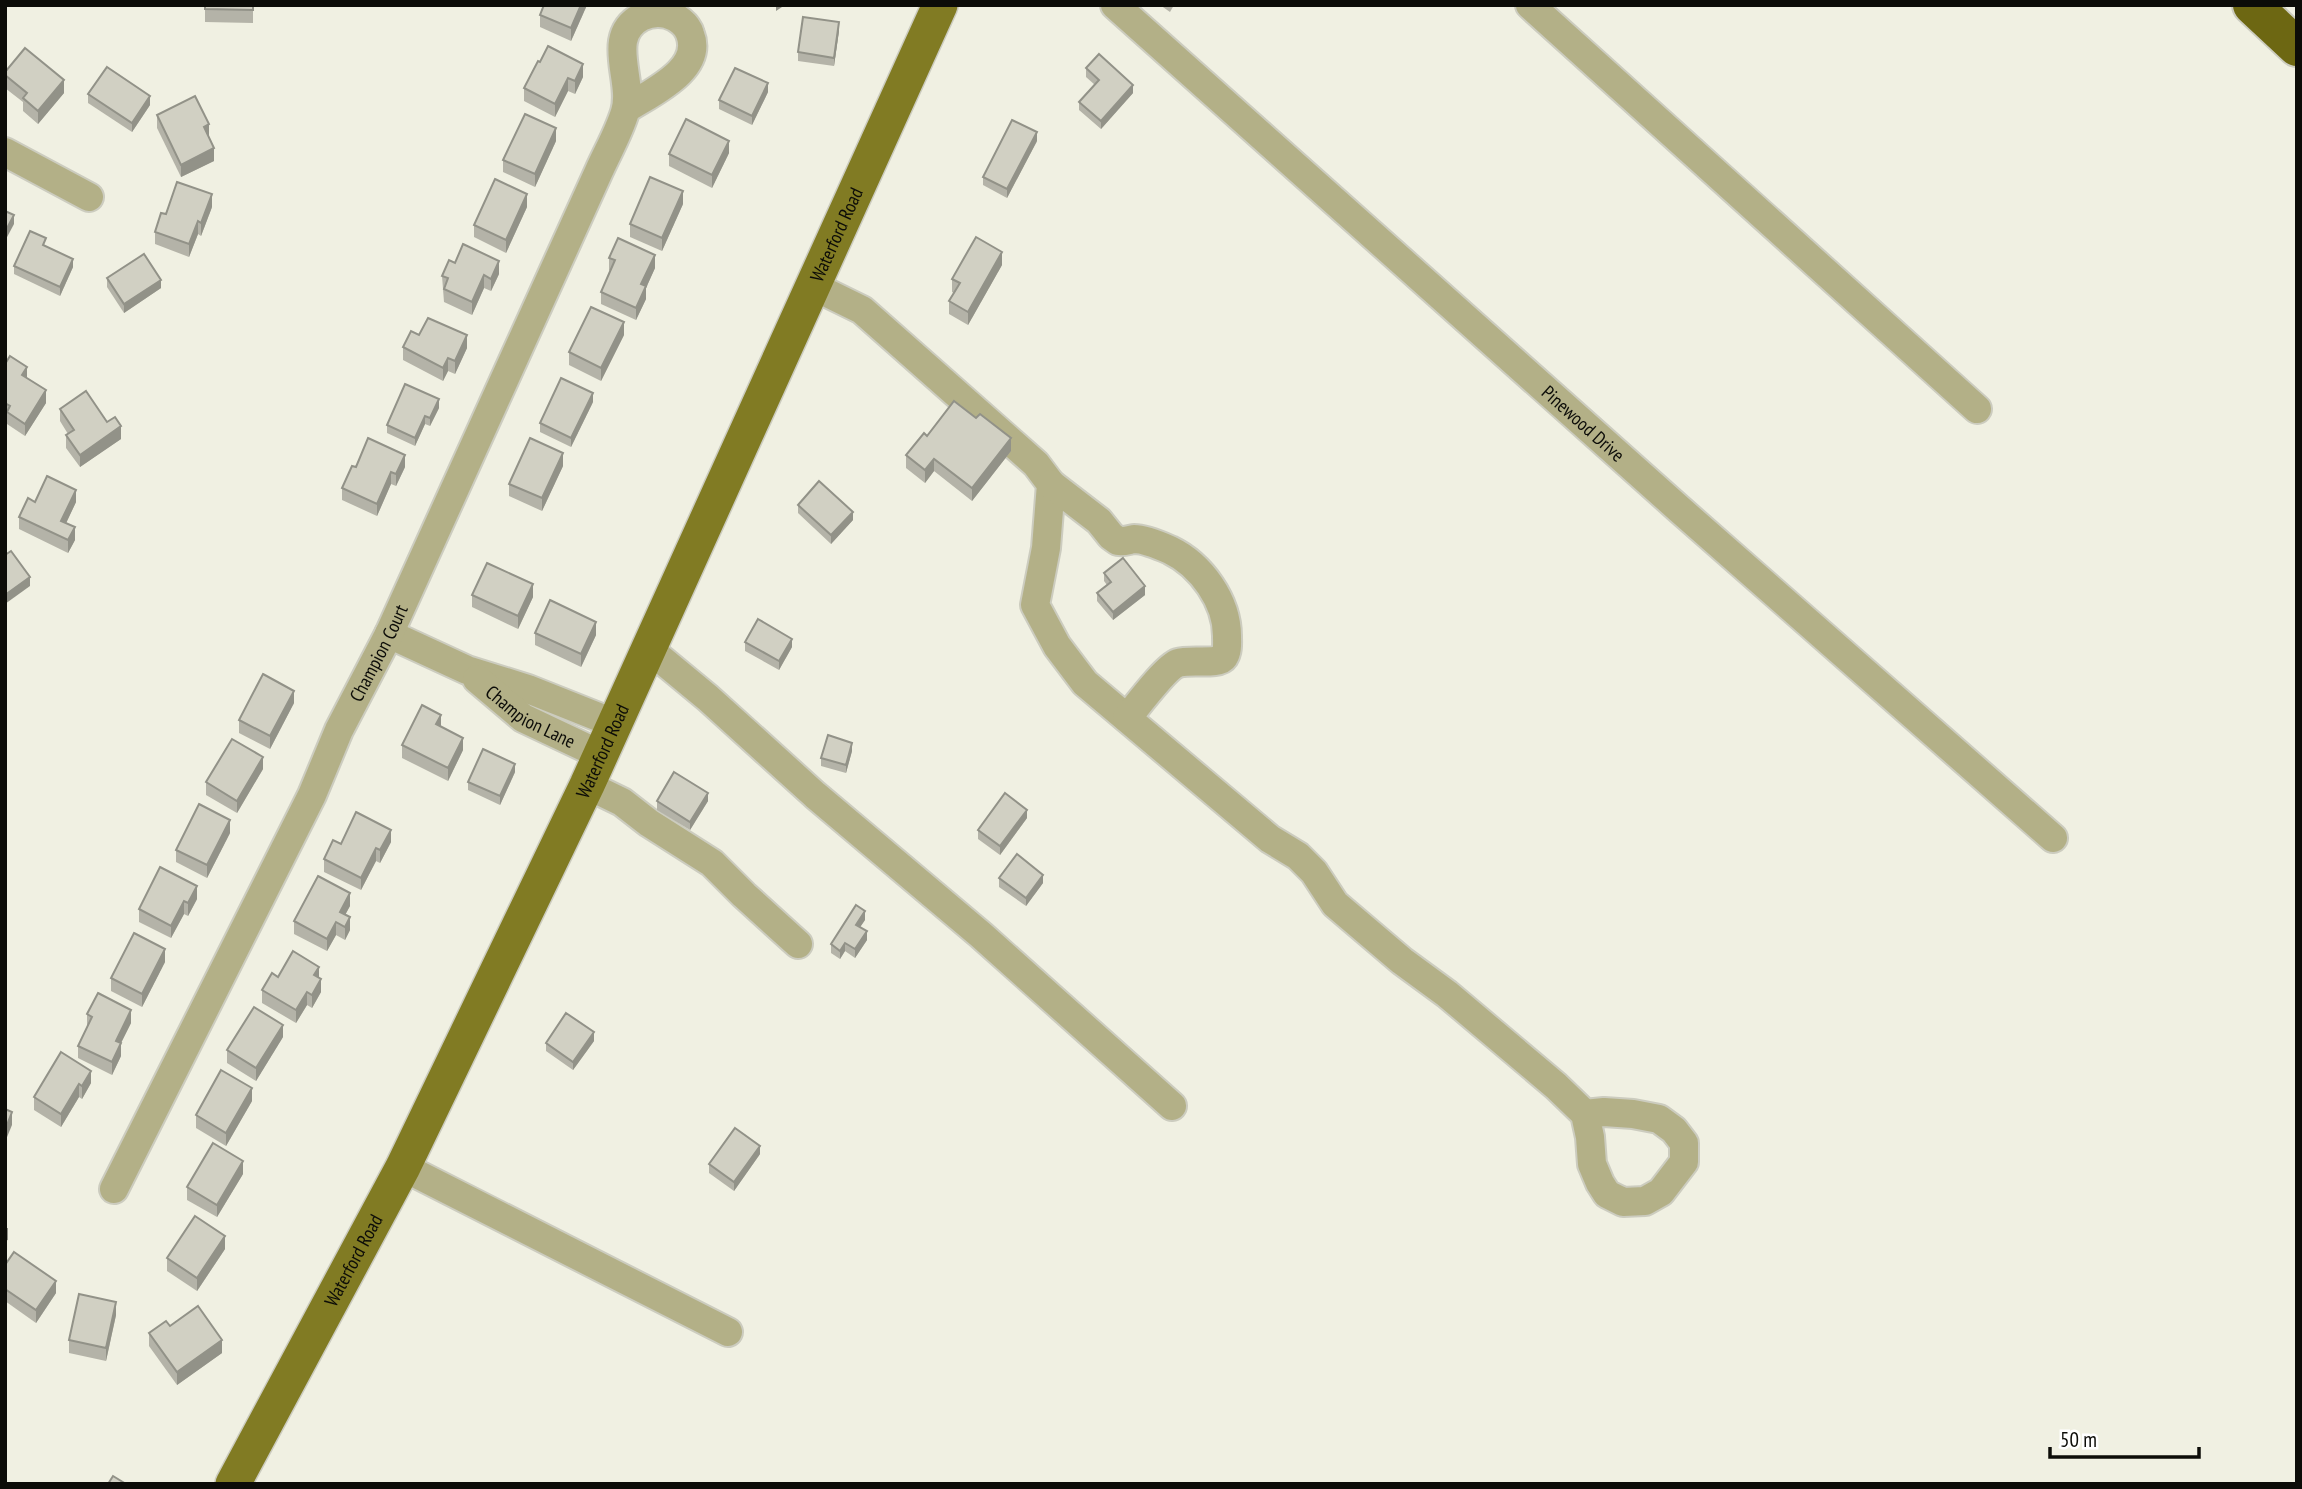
<svg xmlns="http://www.w3.org/2000/svg" width="2302" height="1489" font-family="'PT Sans Narrow',sans-serif">
<rect width="100%" height="100%" fill="#f0f0e2"/>
<g fill="none" stroke-linecap="round" stroke-linejoin="round">
<defs>
<g id="minor">
<path id="s1" d="M1115,5L1678,508L2053,838"/>
<polyline points="1530,5 1977,409"/>
<polyline points="5,152 89,197"/>
<polyline points="813,286 862,310 1036,464 1051,484 1046,548 1035,605 1057,646 1085,683 1270,839 1298,856 1314,872 1335,904 1402,961 1447,994 1556,1086 1585,1114 1590,1137 1592,1164 1600,1183 1607,1194 1623,1202 1645,1201 1661,1192 1684,1162 1684,1143 1674,1130 1659,1119 1633,1114 1604,1112 1585,1114"/>
<path d="M1051,484L1099,521L1111,536L1118,541C1124,542 1128,540 1134,539C1144,539 1161,546 1170,550C1201,565 1227,601 1227,636C1227,642 1228,651 1224,657C1219,665 1190,659 1178,663C1166,667 1137,706 1127,718"/>
<polyline points="389,634 467,670 528,689 616,724"/>
<polyline points="650,650 708,698 815,795 981,935 1172,1106"/>
<path id="s2" d="M477,679L523,718L601,755"/>
<polyline points="587,785 622,802 649,823 712,863 744,895 798,944"/>
<polyline points="403,1167 728,1332"/>
<path id="s3" d="M114,1189L312,795L339,730L389,634L599,171C608,151 619,132 625,112C635,81 604,37 641,17C649,13 658,12 667,14C677,17 687,24 690,34C704,70 650,93 626,109"/>
</g>
<g id="major">
<path id="s4" d="M233,1484L403,1167L587,785L940,5"/>
</g>
<polyline id="highway" points="2252,5 2297,47"/>
</defs>
<use href="#minor" stroke="#ccccbf" stroke-width="32"/>
<use href="#major" stroke="#ccccbf" stroke-width="38"/>
<use href="#highway" stroke="#ccccbf" stroke-width="42"/>
<use href="#minor" stroke="#b3b087" stroke-width="28"/>
<use href="#major" stroke="#817b23" stroke-width="35"/>
<use href="#highway" stroke="#6d6712" stroke-width="38"/>
</g>
<g fill="#b4b3a8">
<polygon points="205,5 253,5 253,23 205,22"/>
<polygon points="587,5 571,41 540,27 540,15"/>
<polygon points="1160,5 1174,5 1170,12"/>
<polygon points="839,31 834,66 798,61 798,52"/>
<polygon points="538,61 583,77 575,94 568,91 555,117 524,101 524,88"/>
<polygon points="1086,68 1133,93 1101,129 1079,110 1079,102 1095,85 1086,77"/>
<polygon points="5,72 64,93 38,124 23,111 23,102 5,88"/>
<polygon points="768,92 752,125 719,109 719,100"/>
<polygon points="88,94 150,105 132,132 88,103"/>
<polygon points="157,115 209,137 214,161 181,177 157,128"/>
<polygon points="556,141 535,187 503,172 503,160"/>
<polygon points="1037,141 1007,198 983,185 983,177"/>
<polygon points="729,153 712,188 669,166 669,154"/>
<polygon points="683,204 662,251 630,237 630,224"/>
<polygon points="212,207 201,236 198,234 189,257 155,244 155,232"/>
<polygon points="527,207 506,253 474,237 474,225"/>
<polygon points="46,246 73,267 60,296 14,274 14,266"/>
<polygon points="609,258 655,268 646,288 646,299 636,320 601,304 601,292 610,271 609,270"/>
<polygon points="455,263 499,274 491,291 484,288 472,315 444,302 442,276"/>
<polygon points="1002,265 968,325 949,314 949,301 954,293 952,292 952,279"/>
<polygon points="107,278 161,288 124,313 107,287"/>
<polygon points="419,335 467,348 455,374 448,371 443,381 403,360 403,347"/>
<polygon points="624,335 601,381 569,365 569,352"/>
<polygon points="5,364 27,378 46,403 25,436 7,424 7,416 5,415"/>
<polygon points="593,402 571,447 540,432 540,423"/>
<polygon points="439,408 430,426 425,424 415,446 387,433 387,425"/>
<polygon points="60,409 107,422 121,439 80,467 66,448 66,435 68,434 60,421"/>
<polygon points="976,418 1011,451 972,501 934,471 925,483 906,468 906,455 927,436"/>
<polygon points="563,466 542,511 509,496 509,484"/>
<polygon points="356,467 405,467 396,486 391,484 377,516 342,500 342,488"/>
<polygon points="35,502 76,502 66,523 75,540 68,553 19,529 19,517"/>
<polygon points="798,505 853,520 831,544 798,513"/>
<polygon points="1104,573 1145,595 1113,620 1097,601 1097,593 1107,585 1104,581"/>
<polygon points="472,595 533,597 518,629 472,607"/>
<polygon points="535,633 596,635 581,667 535,645"/>
<polygon points="745,642 792,647 779,670 745,651"/>
<polygon points="294,703 270,749 239,733 239,720"/>
<polygon points="441,727 463,750 448,781 402,758 402,745"/>
<polygon points="852,751 846,773 821,766 821,758"/>
<polygon points="263,769 237,813 206,795 206,782"/>
<polygon points="515,772 500,805 468,790 468,782"/>
<polygon points="657,801 708,801 690,830 657,810"/>
<polygon points="1027,818 1000,855 978,839 978,830"/>
<polygon points="230,833 207,878 176,862 176,850"/>
<polygon points="391,842 380,863 376,861 361,890 324,872 324,859 341,844"/>
<polygon points="999,878 1043,883 1026,906 999,887"/>
<polygon points="197,899 188,916 184,914 171,938 139,922 139,909"/>
<polygon points="350,906 345,915 350,930 345,940 336,935 327,951 294,934 294,921"/>
<polygon points="865,920 860,927 867,940 855,958 845,951 840,959 831,953 831,944"/>
<polygon points="165,962 142,1007 111,991 111,978"/>
<polygon points="278,977 319,978 321,992 312,1008 307,1005 296,1023 262,1003 262,990"/>
<polygon points="87,1014 131,1023 121,1043 121,1056 112,1075 78,1058 78,1046 87,1027"/>
<polygon points="283,1037 256,1081 227,1063 227,1050"/>
<polygon points="594,1041 573,1070 546,1051 546,1043"/>
<polygon points="91,1071 91,1083 82,1099 79,1097 61,1127 34,1110 34,1097"/>
<polygon points="252,1101 226,1146 196,1128 196,1115"/>
<polygon points="760,1154 734,1191 709,1173 709,1164"/>
<polygon points="243,1174 217,1217 187,1200 187,1187"/>
<polygon points="225,1249 197,1291 167,1271 167,1258"/>
<polygon points="5,1265 56,1293 36,1323 5,1301"/>
<polygon points="116,1315 106,1361 69,1353 69,1340"/>
<polygon points="170,1326 222,1353 177,1385 149,1346 149,1333"/>
</g>
<g fill="#929288">
<polygon points="581,5 587,5 571,41 571,28"/>
<polygon points="776,5 785,5 776,11"/>
<polygon points="839,22 839,31 834,66 834,58"/>
<polygon points="583,64 583,77 575,94 575,81"/>
<polygon points="568,78 568,91 555,117 555,104"/>
<polygon points="64,80 64,93 38,124 38,111"/>
<polygon points="768,83 768,92 752,125 752,116"/>
<polygon points="1133,85 1133,93 1101,129 1101,121"/>
<polygon points="150,96 150,105 132,132 132,123"/>
<polygon points="209,124 209,137 204,127"/>
<polygon points="556,128 556,141 535,187 535,174"/>
<polygon points="1037,132 1037,141 1007,198 1007,189"/>
<polygon points="729,141 729,153 712,188 712,175"/>
<polygon points="214,148 214,161 181,177 181,165"/>
<polygon points="683,191 683,204 662,251 662,238"/>
<polygon points="212,194 212,207 201,236 201,223"/>
<polygon points="527,194 527,207 506,253 506,240"/>
<polygon points="14,215 14,224 5,241 5,232"/>
<polygon points="198,221 198,234 189,257 189,244"/>
<polygon points="1002,252 1002,265 968,325 968,312"/>
<polygon points="655,255 655,268 646,288 646,299 636,320 636,308 641,284"/>
<polygon points="73,259 73,267 60,296 60,287"/>
<polygon points="499,261 499,274 491,291 491,279"/>
<polygon points="484,275 484,288 472,315 472,302"/>
<polygon points="161,280 161,288 124,313 124,304"/>
<polygon points="624,322 624,335 601,381 601,368"/>
<polygon points="467,335 467,348 455,374 455,361"/>
<polygon points="448,358 448,371 443,381 443,368"/>
<polygon points="27,367 27,380 22,375"/>
<polygon points="46,390 46,403 25,436 25,424"/>
<polygon points="593,393 593,402 571,447 571,438"/>
<polygon points="439,399 439,408 430,426 430,418"/>
<polygon points="425,416 425,424 415,446 415,438"/>
<polygon points="121,426 121,439 80,467 80,455"/>
<polygon points="1011,438 1011,451 972,501 972,488"/>
<polygon points="563,453 563,466 542,511 542,498"/>
<polygon points="405,455 405,467 396,486 396,474"/>
<polygon points="934,459 934,471 925,483 925,470"/>
<polygon points="391,472 391,484 377,516 377,504"/>
<polygon points="76,490 76,502 61,534 61,521"/>
<polygon points="853,512 853,520 831,544 831,535"/>
<polygon points="75,527 75,540 68,553 68,540"/>
<polygon points="30,577 30,586 5,604 5,595"/>
<polygon points="533,584 533,597 518,629 518,616"/>
<polygon points="1145,586 1145,595 1113,620 1113,612"/>
<polygon points="596,622 596,635 581,667 581,654"/>
<polygon points="792,639 792,647 779,670 779,661"/>
<polygon points="294,691 294,703 270,749 270,736"/>
<polygon points="441,715 441,727 436,724"/>
<polygon points="463,738 463,750 448,781 448,768"/>
<polygon points="852,743 852,751 846,773 846,765"/>
<polygon points="263,757 263,769 237,813 237,801"/>
<polygon points="515,764 515,772 500,805 500,796"/>
<polygon points="708,793 708,801 690,830 690,822"/>
<polygon points="1027,810 1027,818 1000,855 1000,846"/>
<polygon points="230,820 230,833 207,878 207,865"/>
<polygon points="391,830 391,842 380,863 380,850"/>
<polygon points="376,848 376,861 361,890 361,878"/>
<polygon points="1043,875 1043,883 1026,906 1026,898"/>
<polygon points="197,886 197,899 188,916 188,903"/>
<polygon points="350,893 350,906 340,924 340,912"/>
<polygon points="184,901 184,914 171,938 171,926"/>
<polygon points="865,911 865,920 856,933 856,925"/>
<polygon points="350,917 350,930 345,940 345,927"/>
<polygon points="336,922 336,935 327,951 327,939"/>
<polygon points="867,931 867,940 855,958 855,949"/>
<polygon points="845,943 845,951 840,959 840,951"/>
<polygon points="165,949 165,962 142,1007 142,994"/>
<polygon points="319,967 319,979 314,975"/>
<polygon points="321,979 321,992 312,1008 312,995"/>
<polygon points="307,992 307,1005 296,1023 296,1010"/>
<polygon points="131,1010 131,1023 116,1053 116,1041"/>
<polygon points="283,1025 283,1037 256,1081 256,1068"/>
<polygon points="594,1032 594,1041 573,1070 573,1062"/>
<polygon points="121,1043 121,1056 112,1075 112,1062"/>
<polygon points="91,1071 91,1083 82,1099 82,1086"/>
<polygon points="79,1084 79,1097 61,1127 61,1114"/>
<polygon points="252,1088 252,1101 226,1146 226,1133"/>
<polygon points="12,1112 12,1125 5,1142 5,1130"/>
<polygon points="760,1146 760,1154 734,1191 734,1182"/>
<polygon points="243,1161 243,1174 217,1217 217,1205"/>
<polygon points="5,1228 8,1228 8,1240 5,1241"/>
<polygon points="225,1236 225,1249 197,1291 197,1278"/>
<polygon points="56,1281 56,1293 36,1323 36,1310"/>
<polygon points="116,1302 116,1315 106,1361 106,1348"/>
<polygon points="222,1340 222,1353 177,1385 177,1372"/>
</g>
<g fill="#d1d0c3" stroke="#929288" stroke-width="2">
<polygon points="205,5 253,5 253,10 205,9"/>
<polygon points="544,5 581,5 571,28 540,15"/>
<polygon points="803,17 839,22 834,58 798,52"/>
<polygon points="548,46 583,64 575,81 568,78 555,104 524,88 538,61 540,62"/>
<polygon points="25,48 64,80 38,111 23,98 27,93 5,75 5,72"/>
<polygon points="1099,54 1133,85 1101,121 1079,102 1099,80 1086,68"/>
<polygon points="107,67 150,96 132,123 88,94"/>
<polygon points="735,68 768,83 752,116 719,100"/>
<polygon points="195,96 209,124 204,127 214,148 181,165 157,115"/>
<polygon points="525,114 556,128 535,174 503,160"/>
<polygon points="686,119 729,141 712,175 669,154"/>
<polygon points="1012,120 1037,132 1007,189 983,177"/>
<polygon points="650,177 683,191 662,238 630,224"/>
<polygon points="495,179 527,194 506,240 474,225"/>
<polygon points="177,182 212,194 201,223 198,221 189,244 155,232 161,213 166,214"/>
<polygon points="5,211 14,215 5,232"/>
<polygon points="30,231 46,238 43,245 73,259 60,287 14,266"/>
<polygon points="976,237 1002,252 968,312 949,301 960,283 952,279"/>
<polygon points="618,238 655,255 641,284 646,286 636,308 601,292 615,260 609,258"/>
<polygon points="463,244 499,261 491,279 484,275 472,302 444,289 448,278 442,276 449,260 455,263"/>
<polygon points="144,254 161,280 124,304 107,278"/>
<polygon points="591,307 624,322 601,368 569,352"/>
<polygon points="428,318 467,335 455,361 448,358 443,368 403,347 411,331 419,335"/>
<polygon points="10,356 27,367 22,375 46,390 25,424 7,412 10,406 5,403 5,364"/>
<polygon points="561,378 593,393 571,438 540,423"/>
<polygon points="405,384 439,399 430,418 425,416 415,438 387,425"/>
<polygon points="86,391 107,422 115,417 121,426 80,455 66,435 74,430 60,409"/>
<polygon points="954,401 976,418 980,414 1011,438 972,488 934,459 925,470 906,455 924,433 927,436"/>
<polygon points="368,438 405,455 396,474 391,472 377,504 342,488 352,466 356,467"/>
<polygon points="530,438 563,453 542,498 509,484"/>
<polygon points="47,476 76,490 61,521 75,527 68,540 19,517 28,498 35,502"/>
<polygon points="819,481 853,512 831,535 798,505"/>
<polygon points="11,551 30,577 5,595 5,555"/>
<polygon points="1123,558 1145,586 1113,612 1097,593 1111,582 1104,573"/>
<polygon points="487,563 533,584 518,616 472,595"/>
<polygon points="550,600 596,622 581,654 535,633"/>
<polygon points="758,619 792,639 779,661 745,642"/>
<polygon points="263,674 294,691 270,736 239,720"/>
<polygon points="422,705 441,715 436,724 463,738 448,768 402,745"/>
<polygon points="828,735 852,743 846,765 821,758"/>
<polygon points="232,739 263,757 237,801 206,782"/>
<polygon points="483,749 515,764 500,796 468,782"/>
<polygon points="674,772 708,793 690,822 657,801"/>
<polygon points="1005,793 1027,810 1000,846 978,830"/>
<polygon points="199,804 230,820 207,865 176,850"/>
<polygon points="356,812 391,830 380,850 376,848 361,878 324,859 333,840 341,844"/>
<polygon points="1017,854 1043,875 1026,898 999,878"/>
<polygon points="160,867 197,886 188,903 184,901 171,926 139,909"/>
<polygon points="318,876 350,893 340,912 350,917 345,927 336,922 327,939 294,921"/>
<polygon points="856,905 865,911 856,925 867,931 855,949 845,943 840,951 831,944"/>
<polygon points="134,933 165,949 142,994 111,978"/>
<polygon points="293,951 319,967 314,975 321,979 312,995 307,992 296,1010 262,990 272,973 278,977"/>
<polygon points="98,993 131,1010 116,1041 121,1043 112,1062 78,1046 92,1017 87,1014"/>
<polygon points="254,1007 283,1025 256,1068 227,1050"/>
<polygon points="566,1013 594,1032 573,1062 546,1043"/>
<polygon points="61,1052 91,1071 82,1086 79,1084 61,1114 34,1097"/>
<polygon points="221,1070 252,1088 226,1133 196,1115"/>
<polygon points="5,1109 12,1112 5,1130"/>
<polygon points="735,1128 760,1146 734,1182 709,1164"/>
<polygon points="213,1143 243,1161 217,1205 187,1187"/>
<polygon points="195,1216 225,1236 197,1278 167,1258"/>
<polygon points="14,1252 56,1281 36,1310 5,1289 5,1265"/>
<polygon points="79,1294 116,1302 106,1348 69,1340"/>
<polygon points="198,1306 222,1340 177,1372 149,1333 166,1321 170,1326"/>
<polygon points="113,1476 126,1484 108,1484"/>
</g>
<g text-anchor="middle" dominant-baseline="central" stroke-width="6" stroke-linejoin="round" paint-order="stroke">
<g font-size="19" fill="#0c0c08" stroke="#fff">
<text stroke="none"><textPath href="#s4" startOffset="1388">Waterford Road</textPath></text>
<text stroke="none"><textPath href="#s1" startOffset="628">Pinewood Drive</textPath></text>
<text stroke="none"><textPath href="#s3" startOffset="598">Champion Court</textPath></text>
<text stroke="none"><textPath href="#s2" startOffset="66">Champion Lane</textPath></text>
<text stroke="none"><textPath href="#s4" startOffset="821">Waterford Road</textPath></text>
<text stroke="none"><textPath href="#s4" startOffset="254">Waterford Road</textPath></text>
</g>
</g>
<rect width="2302" height="1489" fill="none" stroke="#0c0c08" stroke-width="14"/>
<path d="M2050 1447v10h149v-10" fill="none" stroke="#0c0c08" stroke-width="3.5"/>
<text x="2060" y="1447" font-size="21" fill="#0c0c08" stroke="#ffffff" stroke-width="5" paint-order="stroke">50 m</text>
</svg>
